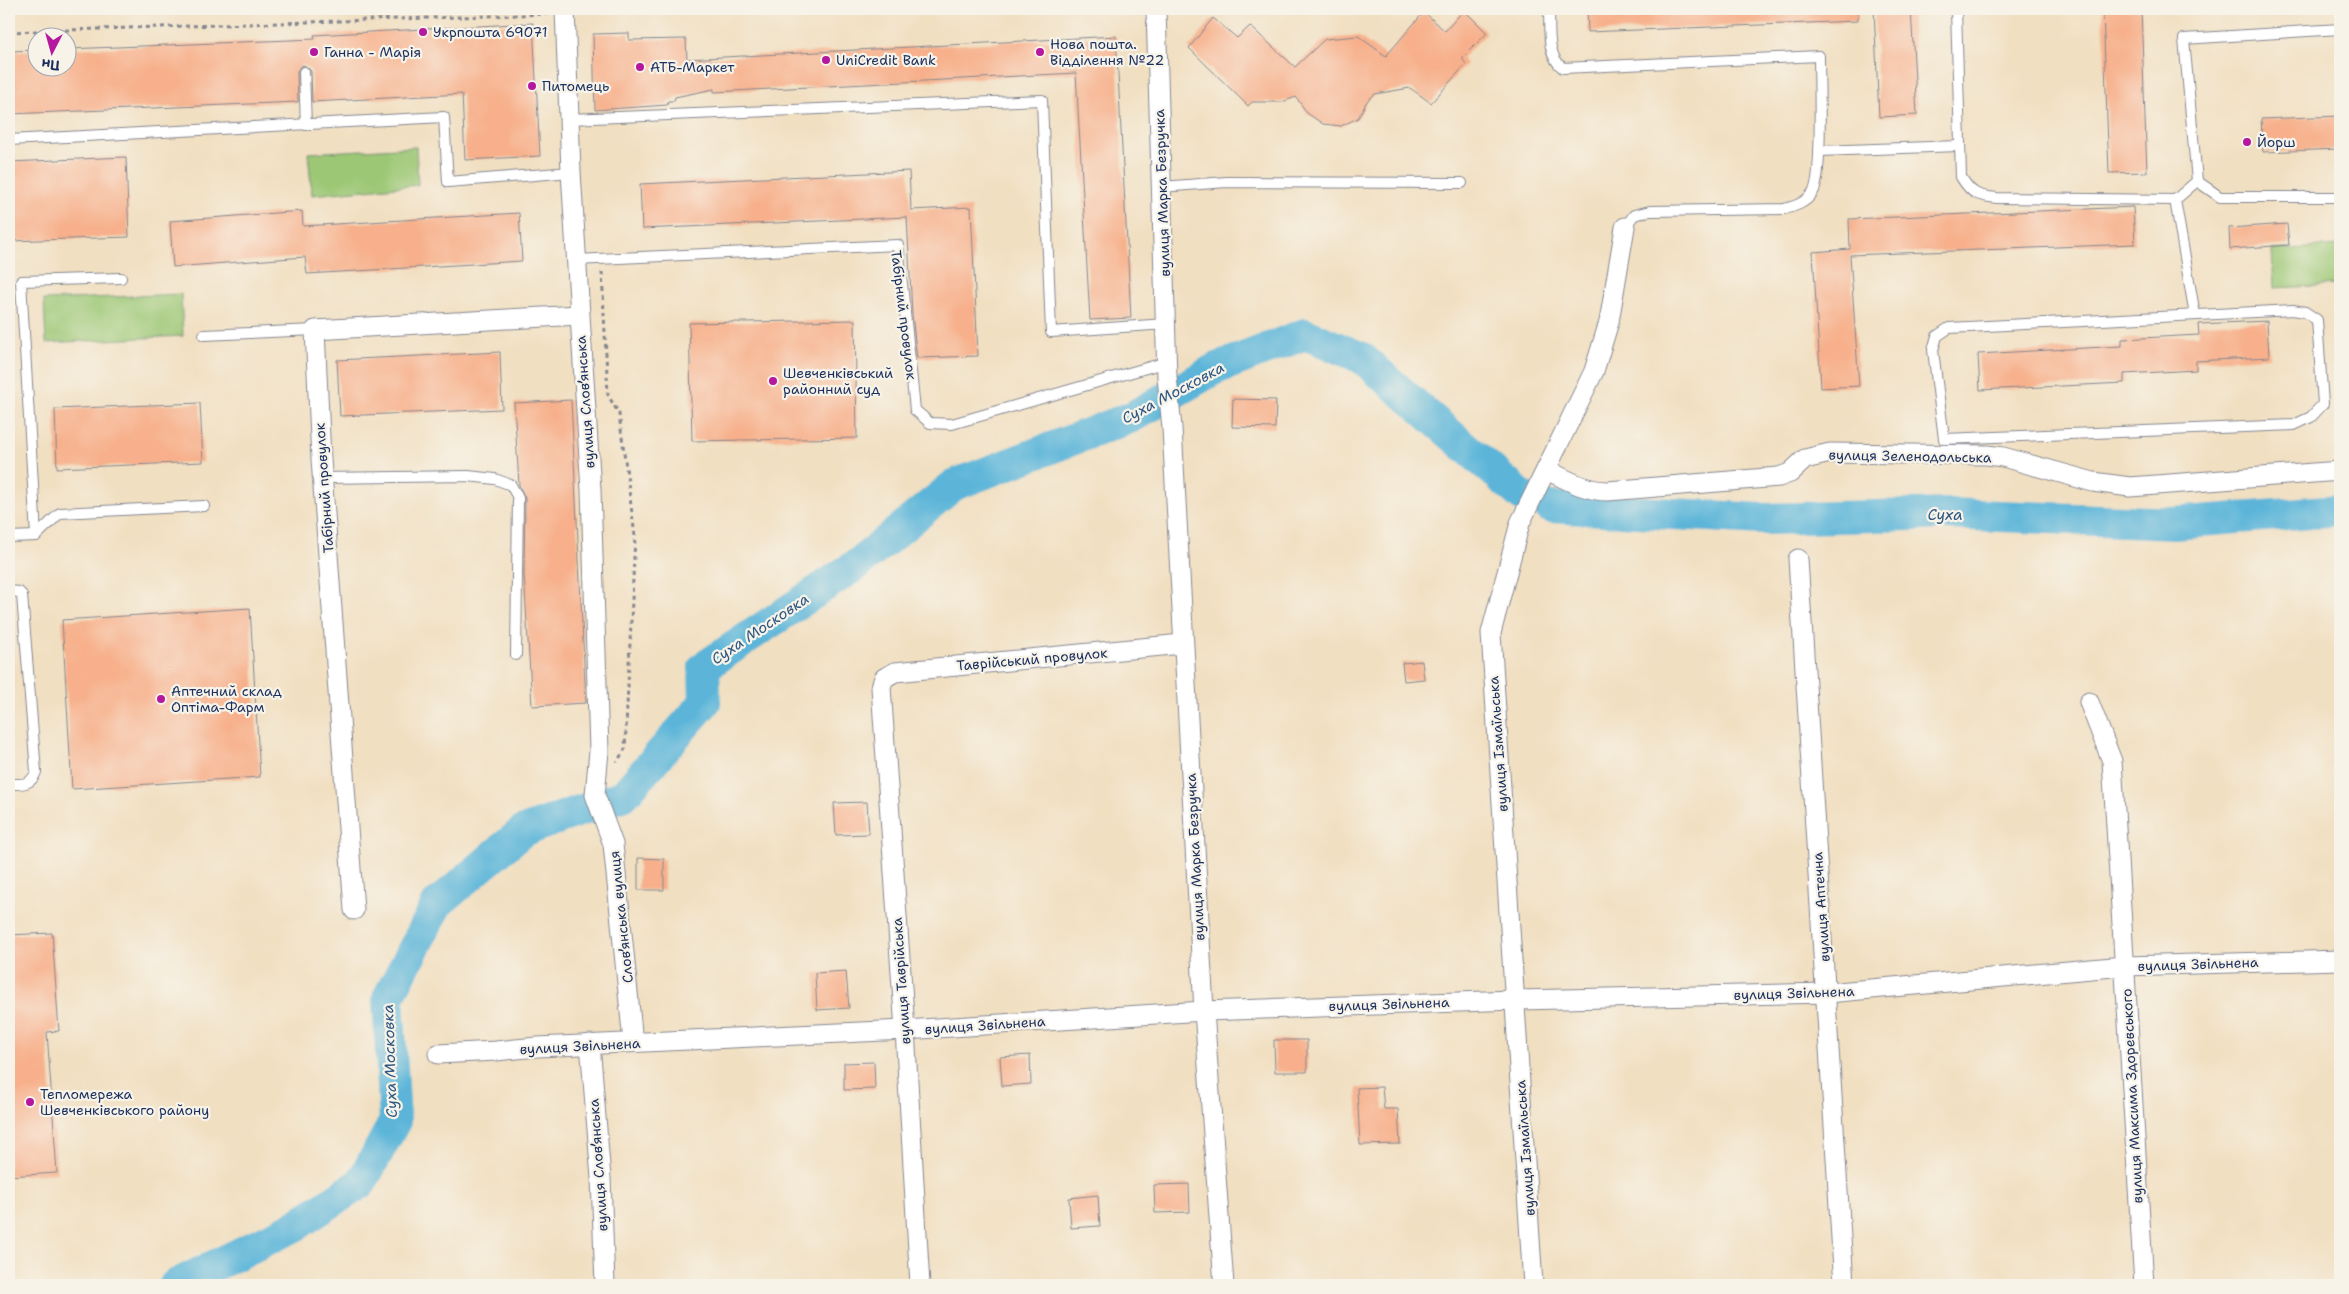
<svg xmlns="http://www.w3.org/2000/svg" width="2349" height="1294" font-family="'Shantell Sans',sans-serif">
<rect width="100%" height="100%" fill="#f7f3e8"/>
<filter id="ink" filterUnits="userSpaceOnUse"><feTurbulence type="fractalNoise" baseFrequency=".02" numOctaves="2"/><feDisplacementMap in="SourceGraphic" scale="10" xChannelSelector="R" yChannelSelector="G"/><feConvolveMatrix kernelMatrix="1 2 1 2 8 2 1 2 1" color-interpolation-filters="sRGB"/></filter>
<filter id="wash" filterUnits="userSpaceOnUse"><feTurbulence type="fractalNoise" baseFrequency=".0096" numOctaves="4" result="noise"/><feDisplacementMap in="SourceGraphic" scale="20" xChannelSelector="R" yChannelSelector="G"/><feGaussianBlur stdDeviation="1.12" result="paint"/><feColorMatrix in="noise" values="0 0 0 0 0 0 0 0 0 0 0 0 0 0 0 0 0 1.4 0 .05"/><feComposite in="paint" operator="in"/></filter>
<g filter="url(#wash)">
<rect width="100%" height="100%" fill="#f1dfc1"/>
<g fill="#9cc775" stroke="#5c7b6a">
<polygon points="416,147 418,185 312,195 308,153"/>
<polygon points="2340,246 2340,285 2274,288 2272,250"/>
<polygon points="181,294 183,336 46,343 44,300"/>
</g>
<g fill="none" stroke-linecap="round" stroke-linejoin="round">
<g stroke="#5bb5d9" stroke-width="32">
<polyline points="1550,507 1762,519 1949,514 2174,523 2340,510"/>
<polyline points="175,1285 293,1227 361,1183 395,1121 388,998 437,904 523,831 624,795 705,702 704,667 859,563 954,485 1132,417 1215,369 1305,334 1362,358 1522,496"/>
</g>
</g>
<g id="blocks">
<g fill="#f7b08b">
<polygon points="1587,9 1858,9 1858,21 1588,32"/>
<polygon points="1874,9 1911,9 1917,115 1879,117"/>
<polygon points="2103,9 2141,9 2147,172 2109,173"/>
<polygon points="1464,10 1487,33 1462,58 1466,64 1431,103 1410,88 1375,94 1367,101 1358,118 1341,126 1323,124 1307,113 1296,97 1282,102 1252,102 1248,106 1189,48 1213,18 1237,38 1250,26 1295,67 1325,39 1358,36 1386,56 1424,12 1445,31"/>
<polygon points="533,23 540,156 465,160 462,94 312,102 311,71 304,65 300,66 297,72 298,102 9,114 9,51 38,50 38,68 68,68 68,49 315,39 314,35"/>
<polygon points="629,33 629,40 686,39 687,59 1116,36 1131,318 1090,320 1076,73 714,92 714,89 675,97 674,101 668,101 667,105 595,110 593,34"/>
<polygon points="2340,116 2340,149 2263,152 2261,119"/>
<polygon points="126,157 129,237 9,241 9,162"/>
<polygon points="909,171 911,210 971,207 978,356 917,358 912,314 907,217 642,229 640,184"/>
<polygon points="2133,207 2135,244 1850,255 1859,386 1821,388 1813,252 1850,249 1849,219"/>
<polygon points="302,211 303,226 519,213 522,261 307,274 305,257 173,267 170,221"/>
<polygon points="2287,224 2289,245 2230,249 2229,228"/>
<polygon points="855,320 857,438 692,441 689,323"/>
<polygon points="2267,321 2269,357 2196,361 2196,370 2124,374 2124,383 1980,390 1978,354 2122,346 2122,339 2199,335 2198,324"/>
<polygon points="500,352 502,409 340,416 337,360"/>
<polygon points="1233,399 1276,400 1275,428 1232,427"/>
<polygon points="571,400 586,703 532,706 524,574 525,498 519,485 514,403"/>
<polygon points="200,403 203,462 57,468 55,409"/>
<polygon points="250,608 260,777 72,789 62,620"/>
<polygon points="1422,661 1424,679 1404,681 1402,663"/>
<polygon points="867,802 869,834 836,835 834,803"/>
<polygon points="638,858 664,859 664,890 638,890"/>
<polygon points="52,933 59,1031 47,1032 57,1173 9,1176 9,935"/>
<polygon points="846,971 849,1008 817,1010 815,973"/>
<polygon points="1274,1040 1307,1040 1307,1072 1275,1072"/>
<polygon points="1030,1055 1031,1084 1002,1086 1000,1057"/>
<polygon points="874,1062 875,1089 844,1090 844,1063"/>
<polygon points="1382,1087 1384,1109 1398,1109 1400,1144 1360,1145 1357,1088"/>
<polygon points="1189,1184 1190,1212 1155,1213 1154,1185"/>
<polygon points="1098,1195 1100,1226 1071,1228 1069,1198"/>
</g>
</g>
</g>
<g filter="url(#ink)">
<use href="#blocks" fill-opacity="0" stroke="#868790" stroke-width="1"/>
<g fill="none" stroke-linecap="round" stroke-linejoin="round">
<defs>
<g id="lane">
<path d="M1549,9C1550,29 1546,56 1563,68L1819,56C1819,79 1823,179 1813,192C1806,203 1796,206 1784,209L1650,211L1634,215L1625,227"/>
<path d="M1956,9L1961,177C1972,195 1978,196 1997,198L2175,200L2197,181L2220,197H2340"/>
<polyline points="304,72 306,125"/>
<polyline points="568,119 1042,100 1051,332 1166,324"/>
<polyline points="9,140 444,117 448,182 571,172"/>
<polyline points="1819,151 1959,146"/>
<polyline points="2197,181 2184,39 2340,29"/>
<polyline points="1161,187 1227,182 1462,183"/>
<polyline points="2175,200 2195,315"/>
<polyline points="576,260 898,245 915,410 930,423 952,424 1167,362"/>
<polygon points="2293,310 2305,312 2317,320 2323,404 2311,417 2294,425 1944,439 1933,350 1937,336 1949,328"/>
<polyline points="204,335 315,330"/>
<polyline points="323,478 468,476 495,479 511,485 518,498 516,655"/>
<polyline points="36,536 60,513 204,506"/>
<polyline points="9,537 36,536 21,281 121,278"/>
<path d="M9,591L19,592L22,595L36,772C31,786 21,784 9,784"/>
</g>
<g id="street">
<polyline points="565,9 571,172 591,490 599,751 595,795 613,844 633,1042"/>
<polyline points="1156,9 1167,377 1172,428 1204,1011 1224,1285"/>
<path d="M1547,470C1567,480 1586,491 1608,491L1779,477L1790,473L1805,459L1830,453L1987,455L2003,457L2093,482L2130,487L2340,471"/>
<polyline points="1798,559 1844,1285"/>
<polyline points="2089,702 2112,761 2144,1285"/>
<polyline points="354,910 321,459 315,330 579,315"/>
<polyline points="590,1044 601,1178 605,1285"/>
<polyline points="438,1054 496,1051 537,1047 905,1030 1204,1011 1515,1000 1827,993 2124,966 2340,960"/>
<polyline points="920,1285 905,1030 881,687 884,678 895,672 1182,644"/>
<polyline points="1533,1285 1491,633 1520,523 1594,371 1609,322 1625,227"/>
</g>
</defs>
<use href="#lane" stroke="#868790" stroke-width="12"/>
<use href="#street" stroke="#868790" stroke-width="21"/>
<g stroke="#868790" stroke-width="3" stroke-dasharray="4 4" stroke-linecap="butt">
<polyline points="9,32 548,14"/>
<polyline points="602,272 608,395 619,414 635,536 625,749 617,762"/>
</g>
<use href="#lane" stroke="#fff" stroke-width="10"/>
<use href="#street" stroke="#fff" stroke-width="19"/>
</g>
</g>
<g fill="#b5179e" stroke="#f7f3e8" stroke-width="2">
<circle cx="423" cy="32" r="5"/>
<circle cx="314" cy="52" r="5"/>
<circle cx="1040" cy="52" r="5"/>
<circle cx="826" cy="60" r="5"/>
<circle cx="640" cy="67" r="5"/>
<circle cx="532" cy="86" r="5"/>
<circle cx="2247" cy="142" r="5"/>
<circle cx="773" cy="381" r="5"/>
<circle cx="161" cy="699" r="5"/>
<circle cx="30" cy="1102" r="5"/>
</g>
<g text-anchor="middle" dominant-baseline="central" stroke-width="4.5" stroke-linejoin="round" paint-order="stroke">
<g font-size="14" fill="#1b2f5e" stroke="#f7f3e8" text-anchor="start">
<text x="433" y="32">Укрпошта 69071</text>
<text x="1050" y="44">Нова пошта.<tspan x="1050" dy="16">Відділення №22</tspan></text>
<text x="324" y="52">Ганна - Марія</text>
<text x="836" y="60">UniCredit Bank</text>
<text x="650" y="67">АТБ-Маркет</text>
<text x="542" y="86">Питомець</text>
<text x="2257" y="142">Йорш</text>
<text x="783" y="373">Шевченківський<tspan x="783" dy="16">районний суд</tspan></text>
<text x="171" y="691">Аптечний склад<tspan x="171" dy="16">Оптіма-Фарм</tspan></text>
<text x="40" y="1094">Тепломережа<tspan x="40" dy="16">Шевченківського району</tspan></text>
</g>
<g font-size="14" fill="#1b2f5e" stroke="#f7f3e8">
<text transform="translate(1162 193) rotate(-92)">вулиця Марка Безручка</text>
<text transform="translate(904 315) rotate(83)">Табірний провулок</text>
<text transform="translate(585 402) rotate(-94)">вулиця Слов’янська</text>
<text transform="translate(1910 456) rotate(1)">вулиця Зеленодольська</text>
<text transform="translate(324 488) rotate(-94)">Табірний провулок</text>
<text transform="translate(1032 659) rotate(-5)">Таврійський провулок</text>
<text transform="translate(1498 744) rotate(-94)">вулиця Ізмаїльська</text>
<text transform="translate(1195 857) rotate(-93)">вулиця Марка Безручка</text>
<text transform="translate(1821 907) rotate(-94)">вулиця Аптечна</text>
<text transform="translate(621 917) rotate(-96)">Слов’янська вулиця</text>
<text transform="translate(2198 964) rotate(-2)">вулиця Звільнена</text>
<text transform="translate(901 981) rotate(-94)">вулиця Таврійська</text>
<text transform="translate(1794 993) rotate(-2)">вулиця Звільнена</text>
<text transform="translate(1389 1004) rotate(-2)">вулиця Звільнена</text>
<text transform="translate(985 1025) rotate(-4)">вулиця Звільнена</text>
<text transform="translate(580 1046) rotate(-3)">вулиця Звільнена</text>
<text transform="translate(2132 1096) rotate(-93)">вулиця Максима Здоревського</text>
<text transform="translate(1525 1148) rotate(-94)">вулиця Ізмаїльська</text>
<text transform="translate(598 1165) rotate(-94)">вулиця Слов’янська</text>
</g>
<g font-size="15" font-style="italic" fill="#2e5783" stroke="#f7f3e8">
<text transform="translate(1173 393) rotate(-28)">Суха Московка</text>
<text x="1945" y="515">Суха</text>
<text transform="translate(760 629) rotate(-34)">Суха Московка</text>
<text transform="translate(390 1061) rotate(-92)">Суха Московка</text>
</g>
</g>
<rect width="2349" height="1294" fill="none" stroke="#f7f3e8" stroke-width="30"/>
<g transform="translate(52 52) rotate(186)"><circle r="24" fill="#f7f3e8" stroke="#9fa5b1"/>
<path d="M0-4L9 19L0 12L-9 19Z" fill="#b5179e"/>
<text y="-8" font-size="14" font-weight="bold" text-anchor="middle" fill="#1b2f5e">Пн</text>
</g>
</svg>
